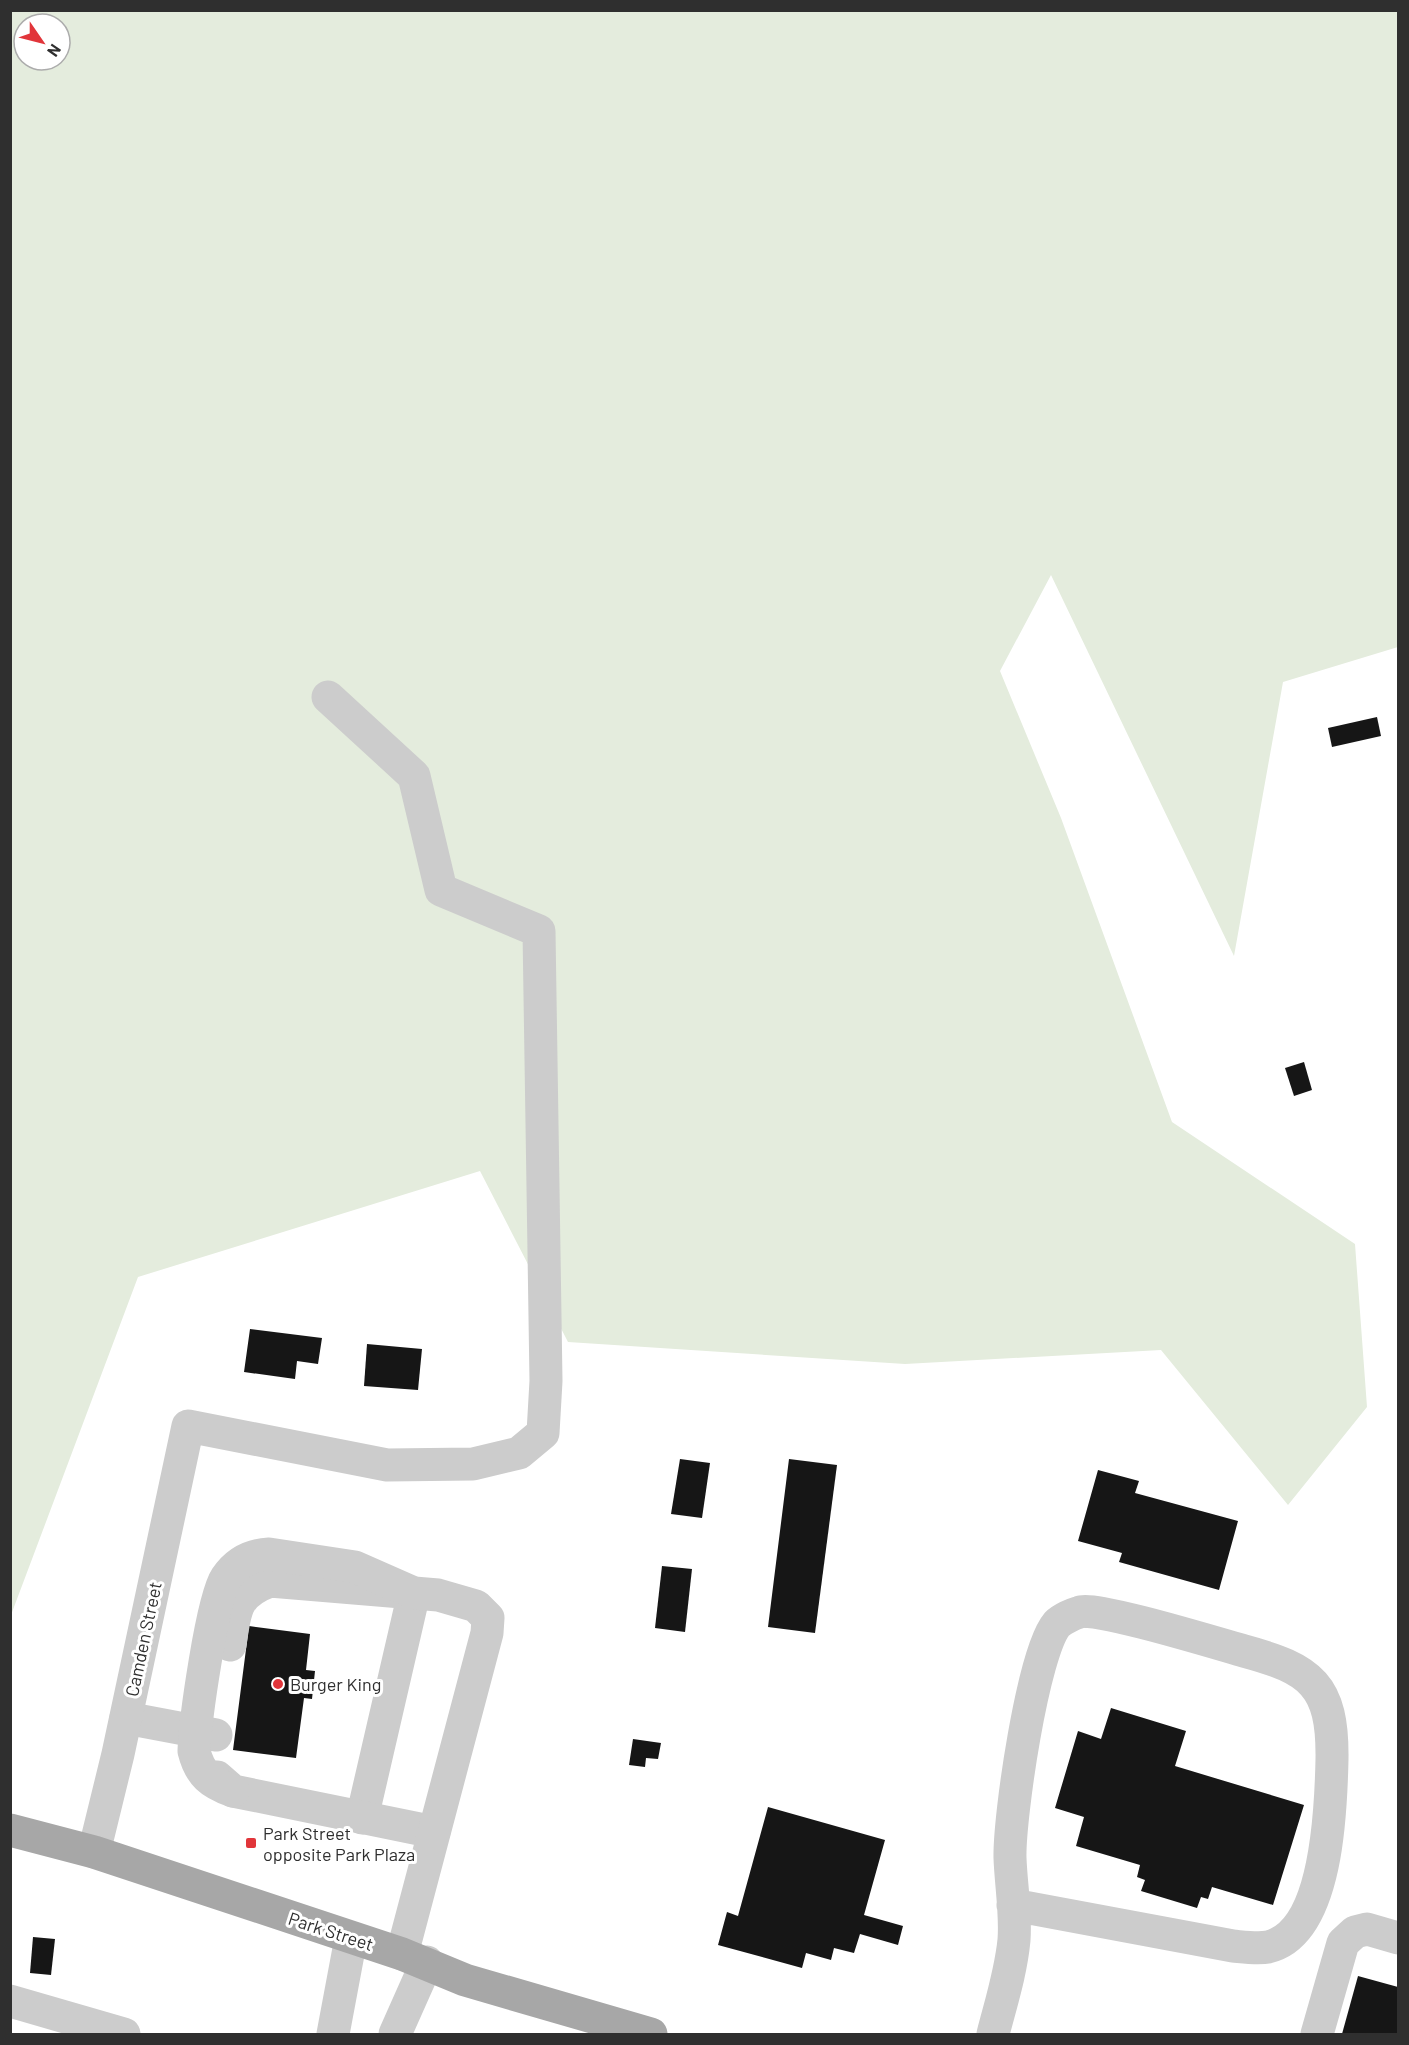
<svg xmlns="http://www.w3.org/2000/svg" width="1409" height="2045" font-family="Barlow,sans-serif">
<rect width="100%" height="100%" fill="#fff"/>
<path fill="#e4ecdd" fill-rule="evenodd" d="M11,11H1398V647L1283,682L1234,956L1051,575L1000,671L1061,818L1172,1122L1355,1244L1367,1407L1288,1505L1161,1350L905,1364L568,1342L480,1171L138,1277L11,1615ZM24,24H60V60H24Z"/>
<g fill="#161616">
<polygon points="1377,717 1381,736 1332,747 1328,728"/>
<polygon points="1304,1062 1312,1090 1294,1096 1285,1068"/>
<polygon points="250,1329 322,1338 318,1364 297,1361 295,1379 244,1372"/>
<polygon points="367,1344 422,1349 418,1390 364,1386"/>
<polygon points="680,1459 710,1463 702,1518 671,1514"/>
<polygon points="789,1459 837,1465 815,1633 768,1627"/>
<polygon points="1098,1470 1139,1481 1135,1493 1238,1521 1219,1590 1119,1562 1122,1553 1078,1541"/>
<polygon points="662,1566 692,1569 685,1632 655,1628"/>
<polygon points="249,1626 310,1634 306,1670 315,1671 312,1699 304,1698 296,1758 233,1750"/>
<polygon points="1111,1708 1186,1731 1175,1766 1304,1805 1273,1905 1212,1887 1208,1899 1201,1897 1197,1908 1141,1891 1145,1880 1137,1877 1140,1865 1076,1846 1084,1817 1055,1808 1078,1731 1101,1739"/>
<polygon points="633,1739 661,1743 658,1759 646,1758 645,1767 629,1765"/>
<polygon points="768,1807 885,1840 864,1915 903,1926 898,1945 860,1934 854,1953 834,1948 831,1960 806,1953 802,1968 718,1945 727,1912 738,1916"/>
<polygon points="33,1937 55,1939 51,1975 30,1973"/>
<polygon points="1358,1976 1398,1987 1398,2034 1342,2034"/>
</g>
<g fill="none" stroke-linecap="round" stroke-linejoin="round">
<g stroke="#ccc" stroke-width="33">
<path d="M230,1645C235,1610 235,1594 270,1581L414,1593L362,1818"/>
<polyline points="126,1718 216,1735"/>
<polyline points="217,1777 233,1791 434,1832"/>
<path d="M233,1791C211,1783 200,1775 194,1751C195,1722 212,1599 226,1578C236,1563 251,1555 269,1554L355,1567L414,1593L438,1595L476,1606L488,1618L487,1633L402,1954"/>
<polyline points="94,1852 118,1754 188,1426 387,1465 473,1464 519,1453 543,1433 546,1381 539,931 441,890 414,776 328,697"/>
<polyline points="10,2001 124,2034"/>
<polyline points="333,2034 351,1938"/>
<polyline points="395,2034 427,1962"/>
<path d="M993,2034C1001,2003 1011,1972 1014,1940C1016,1913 1011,1885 1010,1858C1009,1817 1033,1652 1057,1624C1062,1619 1073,1614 1080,1612C1095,1606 1219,1644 1244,1651C1311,1669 1333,1685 1332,1759C1331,1808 1328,1933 1268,1947C1258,1949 1244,1947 1233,1946L1013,1905"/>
<polyline points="1317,2034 1343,1943 1355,1932 1367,1929 1398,1938"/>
</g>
<polyline stroke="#a7a7a7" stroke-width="33" points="10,1830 94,1852 402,1954 465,1980 651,2034"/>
</g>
<g fill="#e1353a" stroke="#fff" stroke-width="2">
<circle cx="278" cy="1684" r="6"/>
<rect x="245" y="1837" width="12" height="12" rx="3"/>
</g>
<g text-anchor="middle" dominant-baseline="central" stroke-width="6" stroke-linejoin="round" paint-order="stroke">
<g font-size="18" fill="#2f2f2f" stroke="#fff">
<text transform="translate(143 1639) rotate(-78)">Camden Street</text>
<text transform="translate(331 1931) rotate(18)">Park Street</text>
</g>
<g font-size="18" fill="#2f2f2f" stroke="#fff" text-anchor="start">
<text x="290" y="1684">Burger King</text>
<text x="263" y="1833">Park Street<tspan x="263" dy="21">opposite Park Plaza</tspan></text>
</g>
</g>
<rect width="1409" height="2045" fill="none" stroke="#2f2f2f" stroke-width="24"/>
<g transform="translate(42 42) rotate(125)"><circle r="28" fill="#ffffff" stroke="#acacac" stroke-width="1.5"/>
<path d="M0-4.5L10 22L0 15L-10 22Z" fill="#e1353a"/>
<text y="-9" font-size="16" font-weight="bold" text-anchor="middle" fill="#2f2f2f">N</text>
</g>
</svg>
